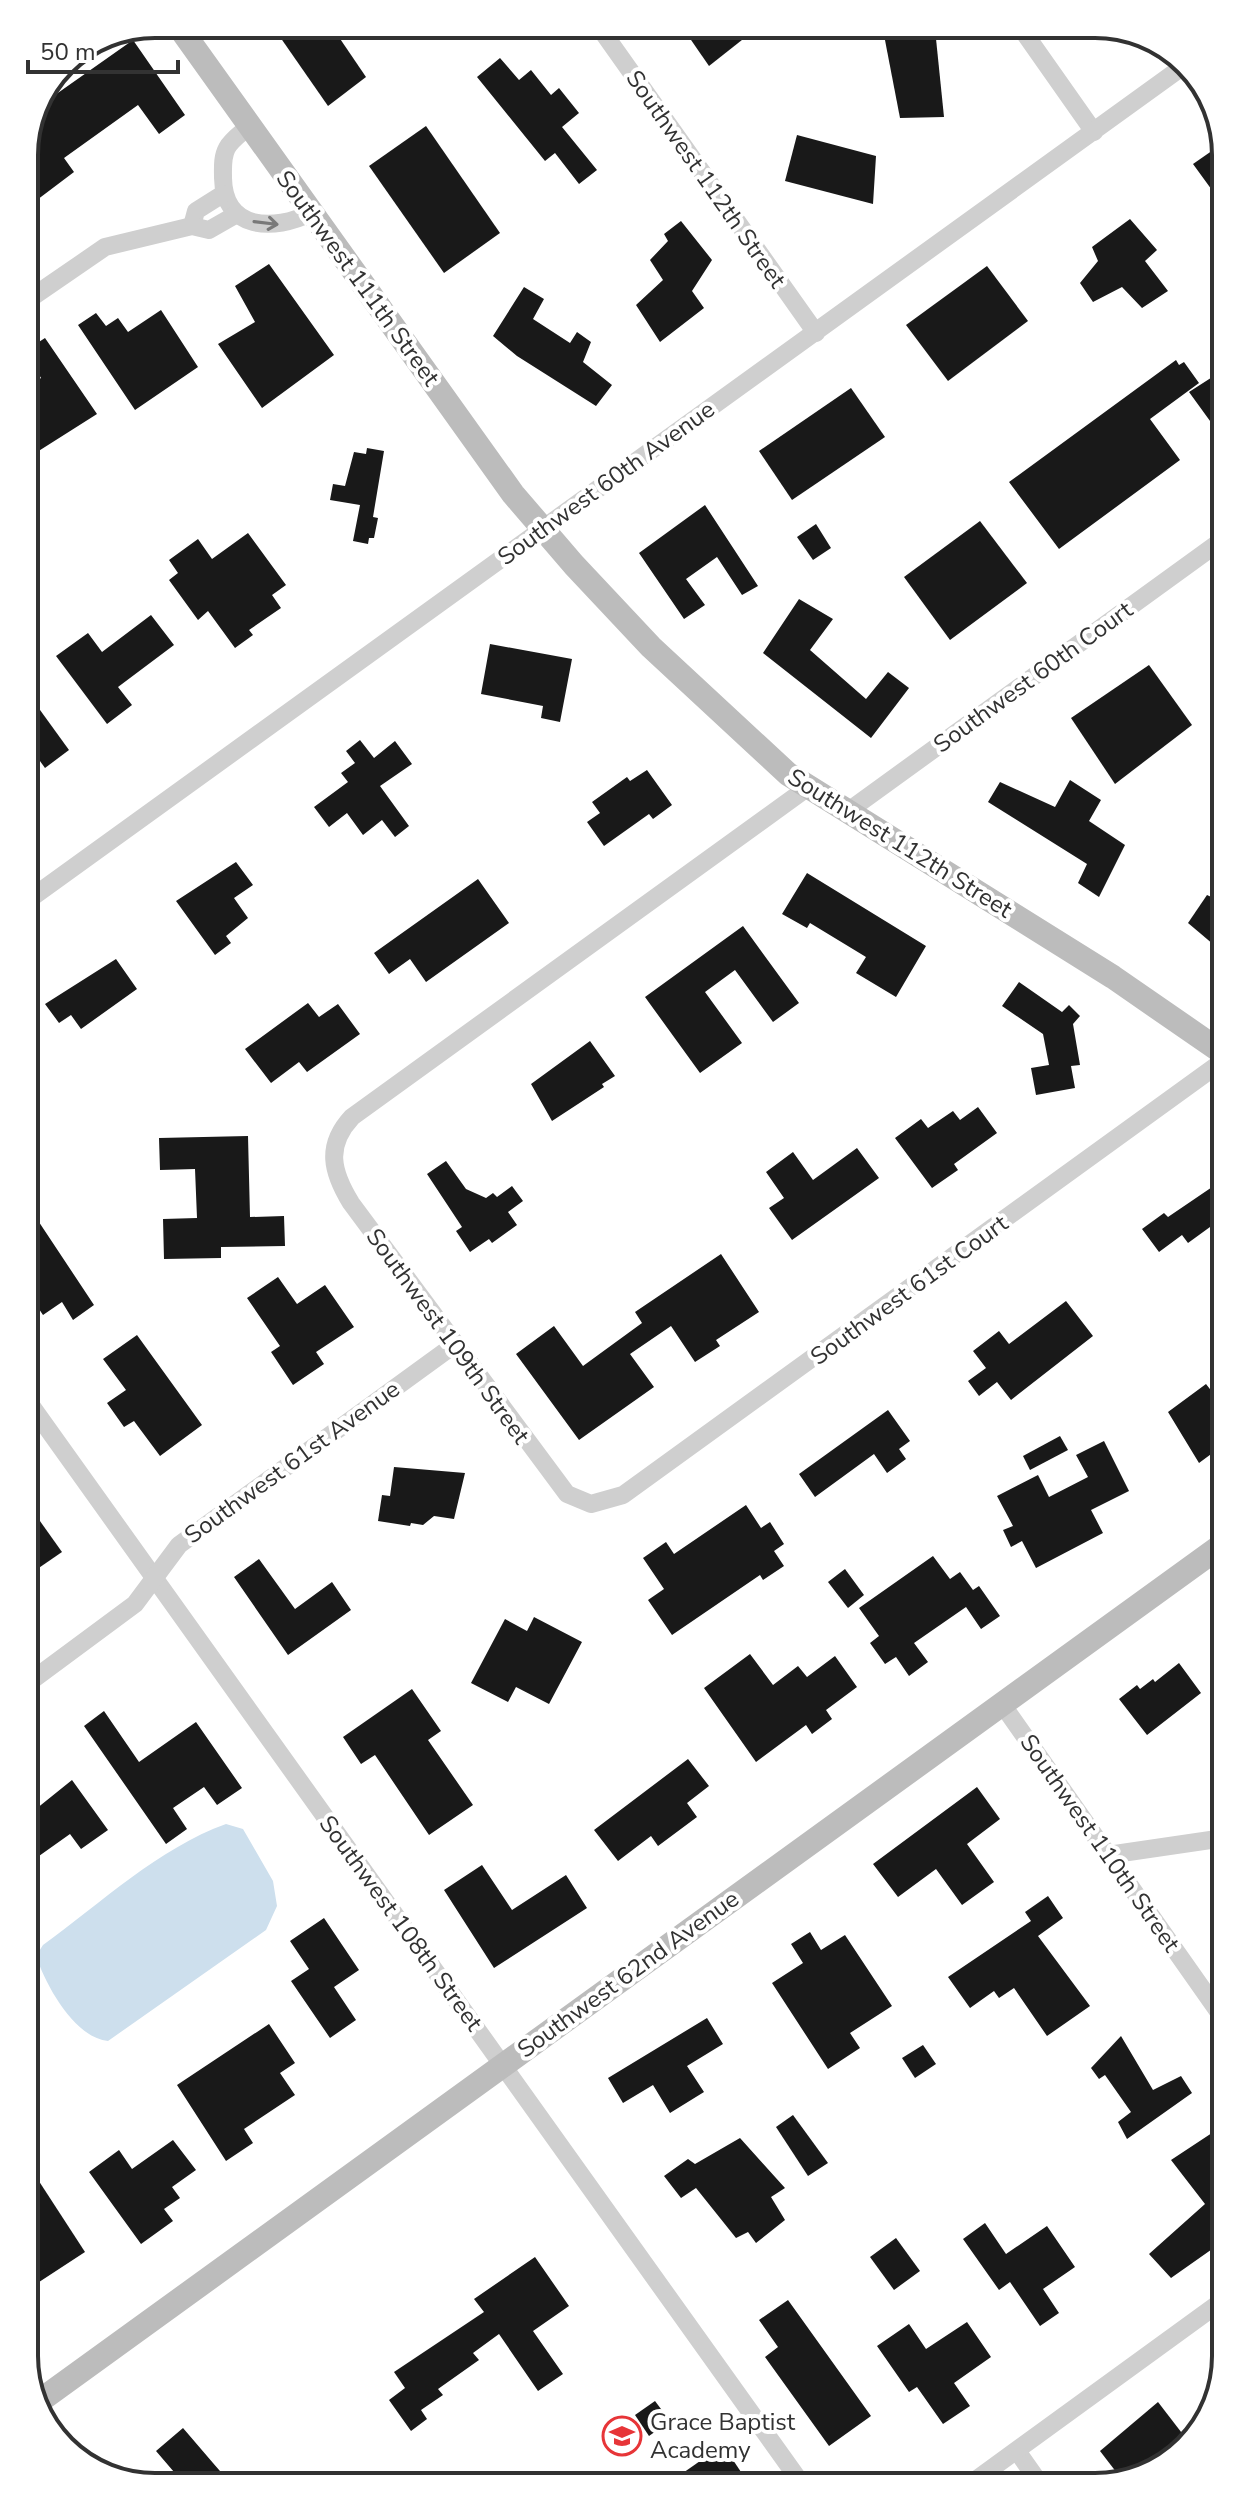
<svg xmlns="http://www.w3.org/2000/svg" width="1250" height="2511" font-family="'Nunito Sans',sans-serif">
<rect width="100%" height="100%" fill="#fff"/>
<path fill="#cddfed" d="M226,1824L243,1829L273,1881L277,1906L266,1930L108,2041C75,2038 46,1986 36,1956L43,1945C101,1903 159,1848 226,1824Z"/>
<g fill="#191919">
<polygon points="271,24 330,24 366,77 328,106"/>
<polygon points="680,24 739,24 747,36 709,66"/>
<polygon points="935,29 944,117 900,118 884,35"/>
<polygon points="133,40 185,115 159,134 138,105 64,158 74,172 25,209 24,147 45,102"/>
<polygon points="500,58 519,80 531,70 551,95 559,88 579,113 562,127 597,170 579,184 555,153 545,161 477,77"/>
<polygon points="426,126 500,233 444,273 369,166"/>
<polygon points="797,135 876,156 873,204 785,181"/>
<polygon points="1216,148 1216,164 1217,197 1193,164"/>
<polygon points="1130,219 1157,250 1145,261 1168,291 1142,308 1122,287 1093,302 1080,283 1098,261 1092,247"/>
<polygon points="681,221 712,260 692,291 704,308 660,342 636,305 663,280 650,260 668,241 664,234"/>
<polygon points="269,264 334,355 262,408 218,344 255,322 235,286"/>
<polygon points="987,266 1028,321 948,381 906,325"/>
<polygon points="524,287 544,299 533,319 570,343 577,332 591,342 583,362 612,385 596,406 517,356 493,336"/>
<polygon points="161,310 198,367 135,410 78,325 96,313 106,326 118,318 128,332"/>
<polygon points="45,338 97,414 26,459 25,388 41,378 25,351"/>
<polygon points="1176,360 1179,365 1184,362 1199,383 1150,419 1180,460 1059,549 1009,482"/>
<polygon points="1217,374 1217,378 1218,432 1189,392"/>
<polygon points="851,388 885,437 792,500 759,451"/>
<polygon points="367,448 384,451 373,517 378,518 374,538 369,538 368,544 353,541 360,505 330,500 333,484 345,486 354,452 366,454"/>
<polygon points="705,505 758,586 742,595 717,557 686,579 705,605 684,619 639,553"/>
<polygon points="980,521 1027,583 950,640 904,577"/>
<polygon points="816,524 831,548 813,560 797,537"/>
<polygon points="248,533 286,585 272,595 281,608 249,630 253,635 235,648 208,611 198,620 169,580 178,573 169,560 198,539 212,559"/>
<polygon points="799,599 833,619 810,650 866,699 888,672 909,688 871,738 763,653"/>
<polygon points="151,615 174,645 118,687 132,705 107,724 56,656 88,633 102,652"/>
<polygon points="490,644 572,659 560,722 541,718 543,706 481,694"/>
<polygon points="1149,665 1192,725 1115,784 1071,718"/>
<polygon points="27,692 69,750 45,768 27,743"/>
<polygon points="360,740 374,758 395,741 412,764 380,786 409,826 395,837 382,820 363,835 347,813 329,827 314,807 348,782 341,773 355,763 346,751"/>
<polygon points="647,770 672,805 653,819 649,814 604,846 587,822 600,813 592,802 627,777 630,781"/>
<polygon points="1070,780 1101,800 1089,821 1125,845 1099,897 1078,883 1087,864 988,802 1000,782 1055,807"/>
<polygon points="236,862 253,885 234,898 248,918 226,936 231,943 215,955 176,901"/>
<polygon points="807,873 926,946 896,997 856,973 866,957 810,923 807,928 782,914"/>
<polygon points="478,879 509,923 426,982 410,959 389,974 374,953"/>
<polygon points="1207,895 1220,901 1220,950 1188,923"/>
<polygon points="743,926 799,1003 773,1022 735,970 705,992 742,1043 700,1073 645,997"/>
<polygon points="116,959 137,989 81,1029 71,1015 59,1023 45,1004"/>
<polygon points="1019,982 1062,1012 1069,1005 1080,1016 1073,1024 1080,1065 1071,1066 1075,1088 1036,1095 1031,1068 1049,1065 1043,1034 1002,1006"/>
<polygon points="308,1003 319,1017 338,1004 360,1034 307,1072 299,1062 271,1083 245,1049"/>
<polygon points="590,1041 615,1076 602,1084 604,1087 552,1121 531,1084"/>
<polygon points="978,1107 997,1133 954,1164 958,1170 932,1188 895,1138 921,1119 928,1128 953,1111 960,1120"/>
<polygon points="248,1136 250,1217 284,1216 285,1246 221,1247 221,1258 164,1259 163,1219 197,1218 195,1169 160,1170 159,1138"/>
<polygon points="857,1148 879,1178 792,1240 769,1208 784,1198 766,1172 793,1152 813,1180"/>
<polygon points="446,1161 466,1189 486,1198 493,1193 497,1197 512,1186 523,1201 508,1212 517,1225 492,1243 489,1239 470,1252 456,1231 462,1227 427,1174"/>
<polygon points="1221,1181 1221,1219 1188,1243 1182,1235 1159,1252 1142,1229 1164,1213 1168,1217"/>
<polygon points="29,1207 94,1305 73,1320 62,1302 43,1315 29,1294"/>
<polygon points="721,1254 759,1312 716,1340 720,1346 695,1362 671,1326 630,1354 654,1387 579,1440 516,1354 554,1326 583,1366 642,1323 635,1312"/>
<polygon points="278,1277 297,1304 325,1285 354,1327 316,1352 324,1364 293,1385 271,1352 280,1346 247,1298"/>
<polygon points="1066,1301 1093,1336 1011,1400 997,1382 979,1396 968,1381 986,1368 973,1351 999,1331 1009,1344"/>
<polygon points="137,1335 202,1425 160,1456 134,1421 124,1427 107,1403 126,1390 103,1359"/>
<polygon points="1206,1384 1213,1393 1222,1386 1222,1446 1199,1463 1168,1412"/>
<polygon points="888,1410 910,1441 899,1449 906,1459 887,1473 874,1454 815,1497 799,1474"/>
<polygon points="1060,1436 1068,1450 1030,1470 1023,1456"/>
<polygon points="1104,1441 1129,1491 1091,1510 1103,1533 1036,1568 1022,1541 1011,1547 1003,1530 1013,1526 997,1496 1038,1475 1049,1497 1088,1477 1076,1455"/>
<polygon points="394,1467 465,1473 454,1519 434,1516 423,1525 411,1523 410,1526 378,1521 382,1495 390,1496"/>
<polygon points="746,1505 761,1528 770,1522 784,1544 774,1551 784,1566 763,1580 760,1575 672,1635 648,1600 664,1589 643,1558 666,1542 674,1554"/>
<polygon points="30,1507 62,1552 30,1574"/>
<polygon points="933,1556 950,1579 960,1572 973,1590 979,1586 1000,1616 981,1629 966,1607 914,1643 928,1662 909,1676 896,1657 885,1664 870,1643 879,1636 859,1608"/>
<polygon points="259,1559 295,1609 332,1582 351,1610 288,1655 234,1577"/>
<polygon points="845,1569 864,1595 848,1608 828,1582"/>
<polygon points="534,1617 582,1642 549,1704 516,1687 508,1702 471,1683 505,1619 527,1631"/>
<polygon points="750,1654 773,1685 798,1666 807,1677 835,1656 857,1687 826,1710 832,1719 812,1734 806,1725 756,1762 704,1688"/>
<polygon points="1179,1663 1201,1693 1147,1735 1119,1699 1137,1685 1140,1689 1153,1679 1155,1682"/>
<polygon points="412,1689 441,1731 428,1740 473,1805 429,1835 375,1755 361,1764 343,1737"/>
<polygon points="104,1711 139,1762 196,1722 242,1788 217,1805 204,1787 173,1808 187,1829 166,1844 84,1726"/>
<polygon points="688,1759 709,1786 687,1803 697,1817 658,1846 651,1836 618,1861 594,1830"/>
<polygon points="72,1780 108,1830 81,1849 70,1834 39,1856 31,1845 31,1813"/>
<polygon points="977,1787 1000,1819 967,1844 994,1882 962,1905 936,1869 898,1897 873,1864"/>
<polygon points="482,1865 512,1910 566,1875 587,1908 494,1968 444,1890"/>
<polygon points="1048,1896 1063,1918 1038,1936 1090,2006 1047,2036 1014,1988 999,1998 994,1991 970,2008 948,1977 1031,1921 1025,1912"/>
<polygon points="324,1918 359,1970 334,1987 356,2020 330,2038 291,1981 309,1969 290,1941"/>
<polygon points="810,1932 821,1950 845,1935 892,2006 850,2033 860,2048 828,2069 772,1983 803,1963 791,1944"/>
<polygon points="707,2018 723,2044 687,2066 704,2092 670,2113 653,2085 623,2103 608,2078"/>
<polygon points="269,2024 295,2063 280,2073 295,2095 244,2129 253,2143 226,2161 177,2085"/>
<polygon points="1121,2036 1153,2090 1181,2076 1192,2093 1127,2139 1118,2122 1131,2112 1105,2075 1099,2079 1091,2068"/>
<polygon points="923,2045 936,2064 915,2078 902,2058"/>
<polygon points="793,2115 828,2163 808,2176 776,2127"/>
<polygon points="1218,2129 1225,2140 1225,2150 1220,2156 1225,2163 1225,2240 1171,2278 1149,2254 1205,2204 1171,2160"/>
<polygon points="740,2138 785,2188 771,2197 785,2220 756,2243 748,2232 736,2238 696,2188 681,2198 664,2176 688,2159 695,2164"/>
<polygon points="173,2140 196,2170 172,2187 180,2198 164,2209 173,2221 141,2244 89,2172 119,2150 132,2169"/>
<polygon points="33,2172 85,2252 33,2286"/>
<polygon points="985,2223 1006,2254 1047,2226 1075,2267 1043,2289 1059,2313 1040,2326 1010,2282 999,2290 963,2239"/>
<polygon points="896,2238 920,2271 894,2290 870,2257"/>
<polygon points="535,2257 569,2306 533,2331 563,2374 538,2391 499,2334 473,2353 479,2360 438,2389 443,2395 421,2410 427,2419 411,2431 389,2400 405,2388 394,2372 484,2312 474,2299"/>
<polygon points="788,2300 871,2416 829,2446 765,2357 778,2347 759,2320"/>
<polygon points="967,2322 991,2357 954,2383 970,2406 943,2424 917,2387 909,2392 877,2346 909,2324 926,2349"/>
<polygon points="655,2401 670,2421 649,2436 635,2415"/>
<polygon points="1158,2402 1188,2441 1144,2477 1120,2477 1100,2451"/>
<polygon points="183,2428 213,2463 233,2486 186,2486 156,2451"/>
<polygon points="723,2445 747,2481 670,2482"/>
</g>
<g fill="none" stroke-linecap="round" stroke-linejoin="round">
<g stroke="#cfcfcf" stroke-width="18">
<polyline points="597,24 816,333"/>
<polyline points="1018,24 1094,132"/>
<path d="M249,126C242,133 232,139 227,148C222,157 223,168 223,178C224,231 274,231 311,213"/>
<polyline points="192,226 196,211 223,194"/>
<polyline points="25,302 105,247 192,226 209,230 237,214"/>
<path d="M807,788L352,1117C325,1146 332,1172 351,1203L567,1494L591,1504L623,1495L1220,1063"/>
<polyline points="847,812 1218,543"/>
<polyline points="27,901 1185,65"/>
<polyline points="30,1404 799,2480"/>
<polyline points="31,1681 135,1604 179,1545 454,1345"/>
<polyline points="1002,1704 1225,2021"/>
<polyline points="1108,1855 1224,1838"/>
<polyline points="1017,2451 1036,2478"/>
<polyline points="977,2479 1226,2298"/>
</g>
<g stroke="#bcbcbc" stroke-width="24">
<polyline points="177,24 513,494 574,565 651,647 788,774 1113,977 1220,1051"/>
<polyline points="34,2405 1222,1545"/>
</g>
</g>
<defs><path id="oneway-shaft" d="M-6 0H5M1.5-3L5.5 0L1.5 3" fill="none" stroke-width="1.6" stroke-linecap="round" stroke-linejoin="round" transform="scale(2)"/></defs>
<use stroke="#797979" href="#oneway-shaft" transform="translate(266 223) rotate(7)"/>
<defs>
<symbol id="school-ring" viewBox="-11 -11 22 22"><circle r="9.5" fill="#fff" stroke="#e73538" stroke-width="1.5"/><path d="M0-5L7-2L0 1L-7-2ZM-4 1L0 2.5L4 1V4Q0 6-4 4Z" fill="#e73538"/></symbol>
</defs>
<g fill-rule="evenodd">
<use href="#school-ring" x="600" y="2414" width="44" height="44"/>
</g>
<g text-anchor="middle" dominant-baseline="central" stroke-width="8" stroke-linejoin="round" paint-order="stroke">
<g font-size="24" fill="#323232" stroke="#fff">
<text transform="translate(706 179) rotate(55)">Southwest 112th Street</text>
<text transform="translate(358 278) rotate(54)">Southwest 111th Street</text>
<text transform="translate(606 483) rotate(-36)">Southwest 60th Avenue</text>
<text transform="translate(1033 677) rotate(-36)">Southwest 60th Court</text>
<text transform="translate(900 843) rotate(32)">Southwest 112th Street</text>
<text transform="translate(909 1290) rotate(-36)">Southwest 61st Court</text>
<text transform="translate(448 1336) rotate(54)">Southwest 109th Street</text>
<text transform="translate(292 1462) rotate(-36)">Southwest 61st Avenue</text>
<text transform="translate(1100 1843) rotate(55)">Southwest 110th Street</text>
<text transform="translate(401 1923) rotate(54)">Southwest 108th Street</text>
<text transform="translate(628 1974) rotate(-36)">Southwest 62nd Avenue</text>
</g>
<g font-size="24" fill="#323232" stroke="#fff" text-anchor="start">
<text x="650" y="2422">Grace Baptist<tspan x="650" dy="28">Academy</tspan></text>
</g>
</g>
<path d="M0 0H1250V2511H0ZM155 38H1095A117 117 0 0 1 1212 155V2356A117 117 0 0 1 1095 2473H155A117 117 0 0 1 38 2356V155A117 117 0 0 1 155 38Z" fill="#fff" fill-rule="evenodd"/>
<path fill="none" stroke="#323232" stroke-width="4" d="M155 38H1095A117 117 0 0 1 1212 155V2356A117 117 0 0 1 1095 2473H155A117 117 0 0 1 38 2356V155A117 117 0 0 1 155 38Z"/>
<path d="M28 60v12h150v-12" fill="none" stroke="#323232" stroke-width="4"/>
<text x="40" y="60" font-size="24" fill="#323232" stroke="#ffffff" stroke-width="6" paint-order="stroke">50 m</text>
</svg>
